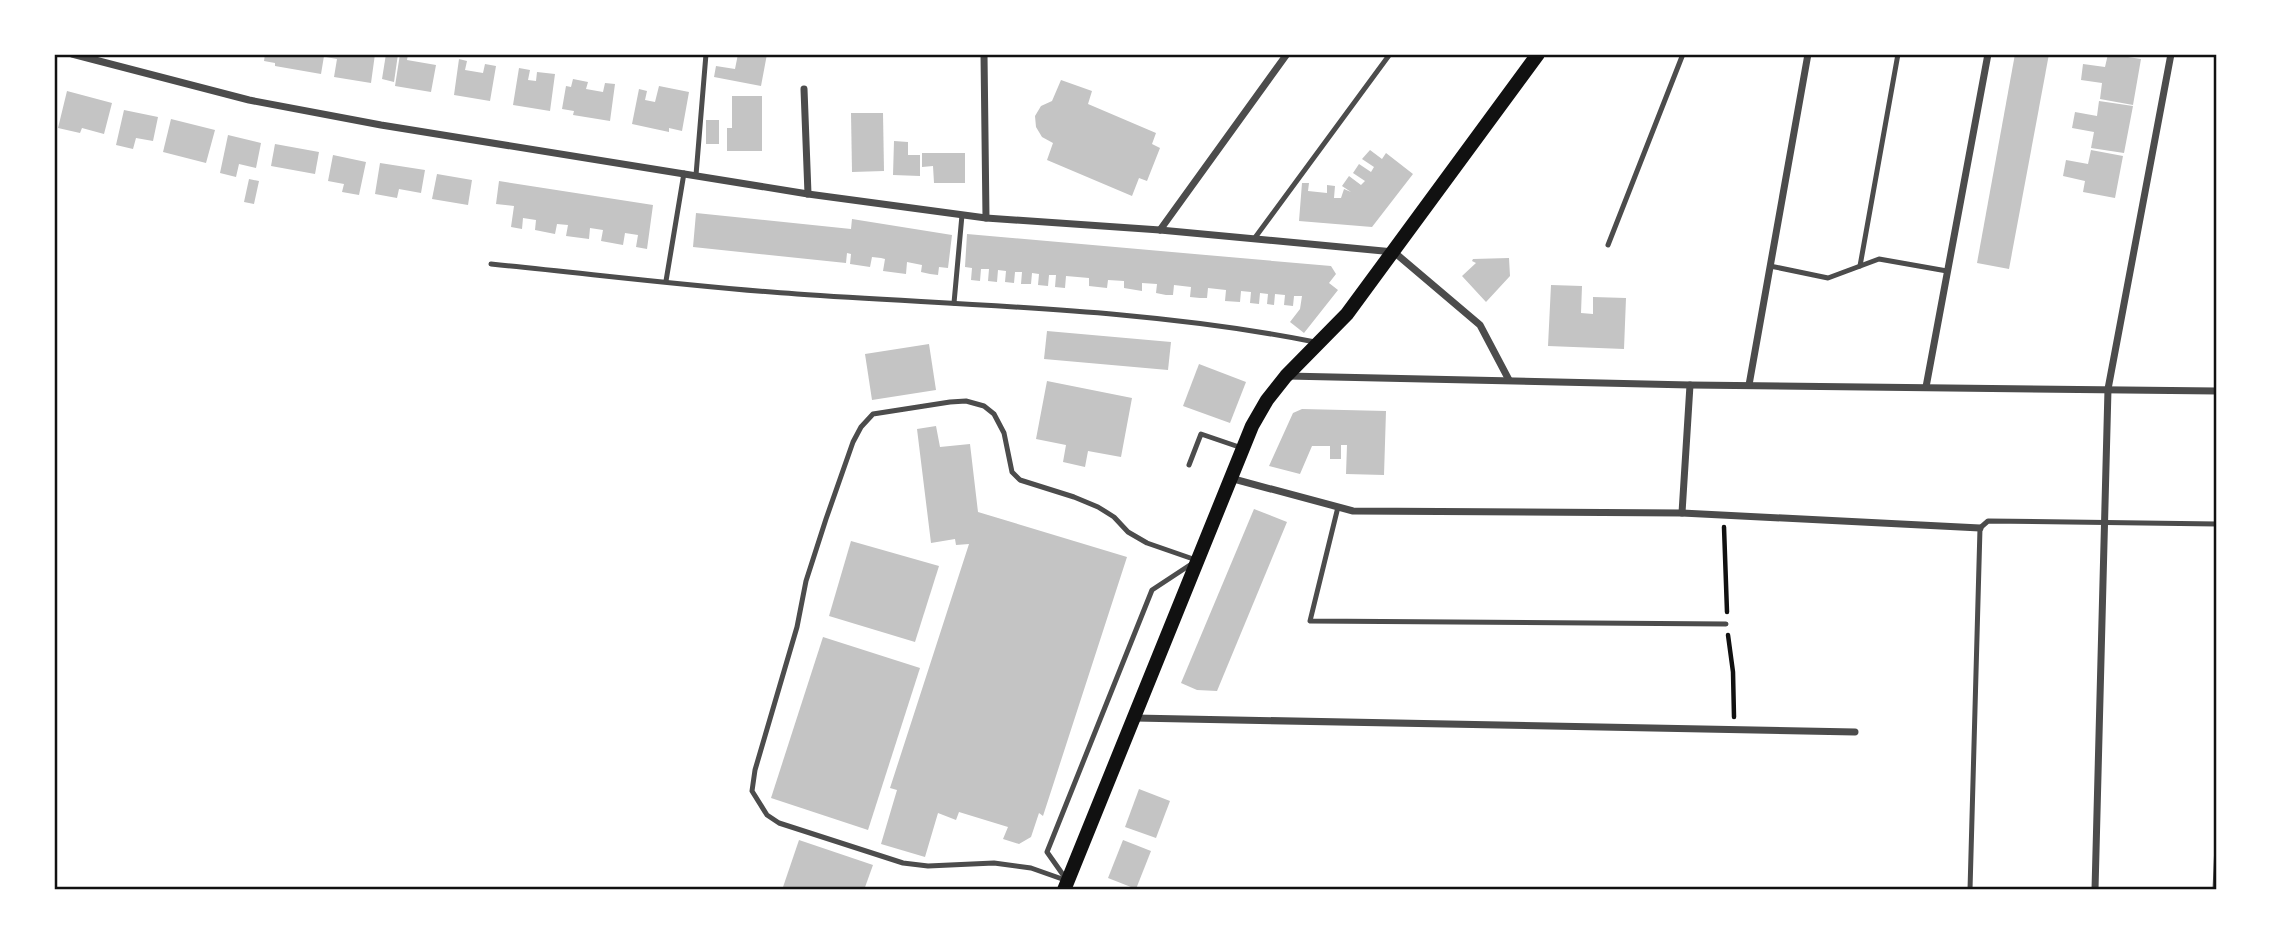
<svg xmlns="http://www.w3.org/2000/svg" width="2271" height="944" font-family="'Exo 2',sans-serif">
<rect width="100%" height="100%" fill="#fff"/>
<g fill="#c4c4c4">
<polygon points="265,54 324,56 321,74 275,66 275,63 264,61"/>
<polygon points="326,54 375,54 371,83 334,77 337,59 326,57"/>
<polygon points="386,54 398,54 394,82 382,79"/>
<polygon points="400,54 408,54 407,60 436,65 431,92 395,86"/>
<polygon points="738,54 767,54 761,86 714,77 716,66 735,69"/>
<polygon points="2015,54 2049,54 2009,269 1977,263"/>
<polygon points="2108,54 2141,59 2133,105 2100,99 2102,83 2081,80 2083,64 2105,67"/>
<polygon points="459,59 467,61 465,70 483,73 485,64 496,66 490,101 454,95"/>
<polygon points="519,68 530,70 528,80 536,81 537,72 555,74 550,111 513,105"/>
<polygon points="573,79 588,82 586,89 603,92 605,83 615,84 610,121 573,115 574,111 562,109 566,86 571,87"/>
<polygon points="1061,80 1092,91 1088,104 1156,133 1152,144 1160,148 1147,181 1139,178 1132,196 1047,160 1053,143 1042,137 1036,127 1035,116 1041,106 1052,101"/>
<polygon points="659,86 689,92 682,131 669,128 669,132 632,124 639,89 647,91 645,100 655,102"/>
<polygon points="67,91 112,103 104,134 82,128 80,133 58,128"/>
<polygon points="732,96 762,96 762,151 727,151 727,128 732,128"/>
<polygon points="2099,101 2133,106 2124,153 2091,148 2094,132 2072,128 2075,112 2097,116"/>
<polygon points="124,110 158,117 153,141 136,138 133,149 116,145"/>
<polygon points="851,113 883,113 884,171 852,172"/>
<polygon points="171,119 215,130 206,163 163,152"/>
<rect x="706" y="120" width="13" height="24"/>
<polygon points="228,135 261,143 256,168 239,164 236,177 220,173"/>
<polygon points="894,141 908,142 908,155 920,155 920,176 893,175"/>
<polygon points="275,144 319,152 315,174 271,166"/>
<polygon points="1370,150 1382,159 1386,153 1413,174 1372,227 1299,221 1302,183 1309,183 1308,191 1327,193 1327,185 1335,186 1334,198 1341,198 1344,189 1351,192 1342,186 1349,176 1361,185 1365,181 1353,173 1359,164 1371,172 1374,167 1362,159"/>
<polygon points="2091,150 2123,156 2115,198 2083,192 2085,181 2063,176 2066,160 2088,164"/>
<polygon points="922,153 965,153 965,183 934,183 933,166 922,167"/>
<polygon points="333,155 366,162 359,195 342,192 344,184 328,181"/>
<polygon points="380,163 425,170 421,193 399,189 397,198 375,194"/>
<polygon points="437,174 472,180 468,205 432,199"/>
<polygon points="249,179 259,181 254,204 244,202"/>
<polygon points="499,181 653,205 647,249 636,247 638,235 625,233 623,245 601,241 603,230 590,228 589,239 566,236 568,225 557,224 555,234 535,230 536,220 523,218 522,229 511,227 514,206 496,204"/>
<polygon points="696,213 851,229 852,219 952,235 948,268 939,267 938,275 930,274 921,272 922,265 907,262 906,274 883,271 885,259 881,258 872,257 870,267 850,264 851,254 847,253 846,263 693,247"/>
<polygon points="967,234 1331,266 1336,274 1329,283 1338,290 1304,333 1290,322 1300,309 1302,296 1294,296 1293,306 1284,305 1285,295 1275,294 1274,305 1267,304 1268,294 1260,293 1259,304 1250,303 1251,292 1241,291 1240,302 1225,301 1226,290 1208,288 1207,298 1200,298 1190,297 1191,287 1174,285 1173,295 1166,295 1156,293 1157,284 1142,283 1142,291 1124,288 1124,281 1108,280 1107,288 1089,286 1089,278 1066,276 1065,288 1055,287 1056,275 1049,275 1048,286 1038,285 1039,274 1032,273 1031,284 1021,284 1022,272 1015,272 1014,283 1005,282 1006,271 998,270 997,282 988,281 989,269 981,269 980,281 971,280 972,268 965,267"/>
<polygon points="1509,258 1510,276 1486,302 1462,276 1476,263 1472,261 1473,259"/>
<polygon points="1551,285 1582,286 1581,313 1593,314 1593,297 1626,298 1624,349 1548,346"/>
<polygon points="1047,331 1171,342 1168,370 1044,359"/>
<polygon points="929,344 936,390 872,400 865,354"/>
<polygon points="1199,364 1246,382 1230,423 1183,406"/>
<polygon points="1047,381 1132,398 1121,457 1088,451 1085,467 1063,462 1066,445 1036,439"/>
<polygon points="1302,409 1386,411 1384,475 1346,474 1347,445 1341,445 1341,459 1330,459 1330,446 1312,446 1300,474 1269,466 1293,413"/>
<polygon points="936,426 940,447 970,444 978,512 1127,557 1043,816 1039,813 1031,837 1019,844 1003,839 1008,827 959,812 956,820 938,813 925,857 881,844 897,790 890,788 969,544 956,545 955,539 931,543 917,429"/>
<polygon points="1254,509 1287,522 1217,691 1197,690 1181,683"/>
<polygon points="851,541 939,566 915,642 829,616"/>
<polygon points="823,637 920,668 868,830 771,798"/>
<polygon points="1139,789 1170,801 1156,838 1125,827"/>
<polygon points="799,840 873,865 864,890 782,890"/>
<polygon points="1123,840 1151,851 1136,889 1108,878"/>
</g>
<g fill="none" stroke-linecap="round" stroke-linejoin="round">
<g stroke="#111" stroke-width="4.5">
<polyline points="1724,527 1727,612"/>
<polyline points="1728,635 1733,672 1734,717"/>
</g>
<g stroke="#4c4c4c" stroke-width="5">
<polyline points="696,175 706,54"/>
<polyline points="1254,239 1390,54"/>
<polyline points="1608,245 1683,54"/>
<path d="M491,264C593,274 695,287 797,294C970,306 1145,308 1315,342"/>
<polyline points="1770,266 1828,278 1879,259 1947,271"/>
<polyline points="1860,266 1898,54"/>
<polyline points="666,281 684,173"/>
<polyline points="954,303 962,215"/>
<polyline points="1189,465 1201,434 1242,448"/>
<polyline points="1338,507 1310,621 1726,624"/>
<polyline points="1066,879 1047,852 1152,590 1193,563"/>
<polyline points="1065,880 1031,868 994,863 928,866 903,863 779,823 767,815 752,791 755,770 797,627 806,581 826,519 853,442 861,427 873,414 950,402 966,401 984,406 994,414 1004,433 1012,472 1020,480 1074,497 1098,507 1114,517 1128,532 1147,543 1196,560"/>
<polyline points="1970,890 1980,528 1988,521 2217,524"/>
<polyline points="2215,890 2217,844"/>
</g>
<g stroke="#4c4c4c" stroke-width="7">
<polyline points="72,54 249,100 381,125 808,194 986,218 1160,230 1394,252 1480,325 1509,380"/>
<polyline points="984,54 986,218"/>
<polyline points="804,89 808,194"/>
<polyline points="1160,230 1287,54"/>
<polyline points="1287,376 1690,385 2217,391"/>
<polyline points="1749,385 1808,54"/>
<polyline points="1926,387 1988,54"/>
<polyline points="1230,478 1353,511 1682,513 1980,528"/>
<polyline points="1682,513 1690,385"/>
<polyline points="1135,718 1855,732"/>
<polyline points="2095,890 2108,389 2171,54"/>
</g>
<polyline stroke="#111" stroke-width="14" points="1064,890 1252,426 1267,400 1286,376 1347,314 1538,54"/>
</g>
<rect width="2271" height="944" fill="none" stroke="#ffffff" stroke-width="112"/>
<rect x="56" y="56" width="2159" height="832" fill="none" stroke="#111" stroke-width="2.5"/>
</svg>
